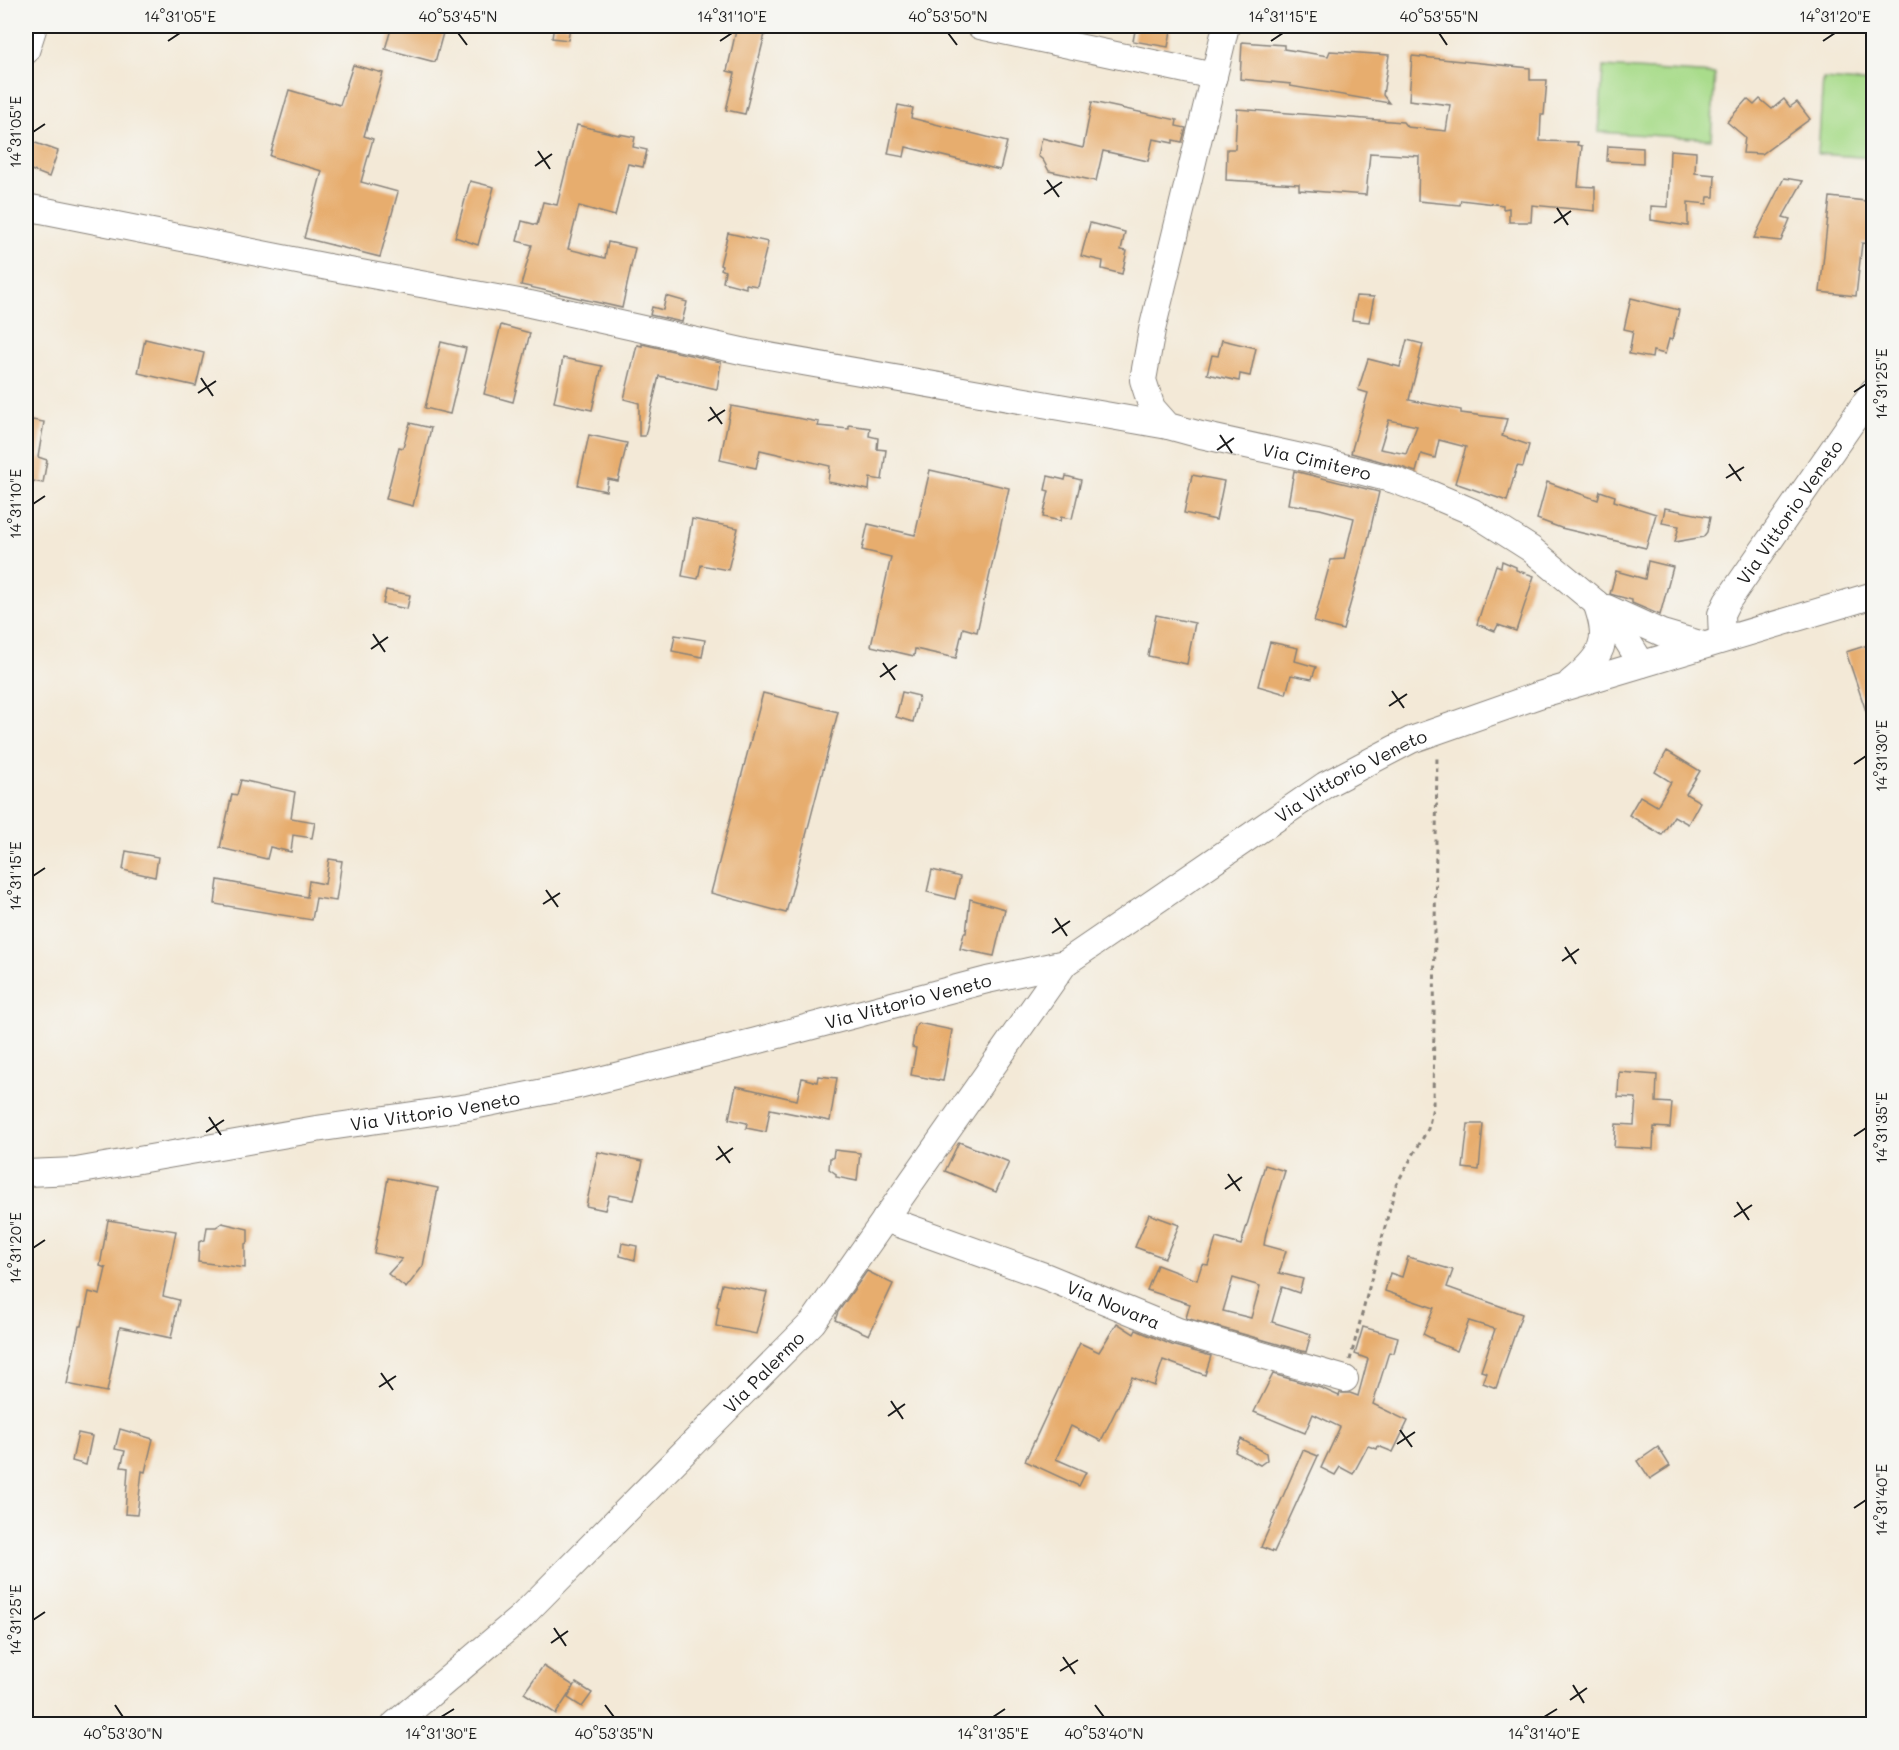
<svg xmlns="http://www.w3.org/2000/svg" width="1899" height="1750" font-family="Mali,sans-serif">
<rect width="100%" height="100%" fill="#f6f6f2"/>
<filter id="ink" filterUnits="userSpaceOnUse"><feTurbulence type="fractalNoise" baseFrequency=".0167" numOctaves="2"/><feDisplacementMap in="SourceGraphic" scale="12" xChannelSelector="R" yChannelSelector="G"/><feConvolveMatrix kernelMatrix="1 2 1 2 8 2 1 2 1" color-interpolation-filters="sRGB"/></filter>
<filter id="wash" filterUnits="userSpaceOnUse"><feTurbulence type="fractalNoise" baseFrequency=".008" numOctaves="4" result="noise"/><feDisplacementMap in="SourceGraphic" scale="24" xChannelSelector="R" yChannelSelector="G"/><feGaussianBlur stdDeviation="1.35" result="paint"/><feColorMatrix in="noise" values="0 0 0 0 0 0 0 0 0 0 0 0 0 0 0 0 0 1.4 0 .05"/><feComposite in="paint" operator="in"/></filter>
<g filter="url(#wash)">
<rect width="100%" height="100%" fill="#f3e9d7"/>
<g fill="#a9dc8b" stroke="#627c54" stroke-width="1.5">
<polygon points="1603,67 1715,74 1711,139 1599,132"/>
<polygon points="1823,79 1873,83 1873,158 1818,154"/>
</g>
<g id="blocks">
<g fill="#e7ad6e" fill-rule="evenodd">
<polygon points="392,26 415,26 443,33 435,62 385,49"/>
<polygon points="554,26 570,26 568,40 552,38"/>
<polygon points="737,26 758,26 757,28 766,30 745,114 726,110 735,73 727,71"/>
<polygon points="1136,26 1172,26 1168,47 1133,41"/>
<polygon points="1242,42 1284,45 1284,49 1328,56 1330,51 1389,55 1383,95 1389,103 1290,86 1291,84 1240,79"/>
<polygon points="1412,56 1530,68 1530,80 1547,80 1544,115 1541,115 1540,141 1578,142 1577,145 1582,146 1578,186 1595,187 1595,211 1532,205 1531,222 1509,222 1509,208 1503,209 1503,205 1461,200 1460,205 1418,201 1419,156 1370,153 1366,195 1299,190 1299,184 1226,180 1227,149 1235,149 1237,109 1403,122 1407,127 1446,131 1450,105 1409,100"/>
<polygon points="353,65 383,73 364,136 373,139 361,182 398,192 380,257 304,238 322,171 270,156 289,90 340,105"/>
<polygon points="1747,99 1754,105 1760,99 1772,109 1784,99 1790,107 1797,102 1810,119 1762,154 1743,153 1745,137 1727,122"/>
<polygon points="1092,102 1177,120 1176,126 1186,128 1182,142 1173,140 1173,143 1153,139 1148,161 1103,151 1096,181 1049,171 1043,160 1038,156 1042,138 1083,148"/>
<polygon points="898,105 913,108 911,118 1007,142 1000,170 906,147 904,157 888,154"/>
<polygon points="577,125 619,135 619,134 635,137 633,147 647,150 643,167 628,164 615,216 579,206 568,249 605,258 608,242 635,248 622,308 521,285 532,245 517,241 522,221 537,225 543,202 557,205"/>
<polygon points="30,141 58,151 49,177 26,168 26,154"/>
<polygon points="1608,146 1643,148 1643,163 1607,161"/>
<polygon points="1670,150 1696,152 1695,173 1715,175 1714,197 1708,197 1707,204 1688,202 1688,226 1651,220 1651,206 1668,207"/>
<polygon points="1784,178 1803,181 1783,217 1790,219 1781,241 1754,238"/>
<polygon points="470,181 494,187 478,245 455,237"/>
<polygon points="1830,197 1874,202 1874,244 1862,243 1856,296 1820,292"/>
<polygon points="1090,223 1125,232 1121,250 1127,251 1122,274 1102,269 1103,261 1081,256"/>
<polygon points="728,233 768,242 757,286 746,284 746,288 723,282 725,271 721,269 722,266 720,265"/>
<polygon points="666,296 687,302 682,322 650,315 652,307 663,310"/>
<polygon points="1356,296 1374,297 1369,322 1352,320"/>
<polygon points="1631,298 1679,310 1672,340 1669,339 1665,354 1653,351 1652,358 1629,354 1633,331 1624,329"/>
<polygon points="501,325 530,333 513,402 484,394"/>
<polygon points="145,339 204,353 196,386 138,373"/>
<polygon points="1222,340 1256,348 1250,376 1240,374 1239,381 1207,374 1212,355 1218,356"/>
<path d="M1407,340L1423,344L1409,400L1461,410V413L1507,419L1502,436L1529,445L1523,467L1517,466L1507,501L1455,483L1466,447L1439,440L1435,458L1421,454L1416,472L1398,466L1351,453L1368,393L1358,390L1368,359L1400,367ZM1389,420L1417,426L1406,454L1380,449Z"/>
<polygon points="441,342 466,348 450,414 425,408"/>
<polygon points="642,344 721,362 717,389 659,376 645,436 639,436 639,403 624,399 637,345 642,346"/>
<polygon points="563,358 602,366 592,410 554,402"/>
<polygon points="731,406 819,422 818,426 849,429 849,425 870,428 869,436 878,438 877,449 886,450 882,480 870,478 869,490 828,482 830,466 760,450 756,468 720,460"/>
<polygon points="26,419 44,422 38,457 47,460 43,483 33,481 33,484 26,483"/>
<polygon points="410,423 431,428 413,506 386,499 399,447 403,448"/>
<polygon points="589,435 627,443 618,481 608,479 606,491 578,485"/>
<polygon points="930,470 1009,488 977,632 963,628 956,658 915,649 914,656 871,646 891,557 862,550 868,524 915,535"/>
<polygon points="1294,471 1379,492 1367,544 1343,630 1314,622 1331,560 1344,559 1354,518 1320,509 1288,504"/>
<polygon points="1192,475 1224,481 1216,520 1184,513"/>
<polygon points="1048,476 1065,480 1066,476 1081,480 1072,519 1061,517 1060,521 1043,517 1049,491 1045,490"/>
<polygon points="1547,482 1598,500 1600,491 1615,496 1614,501 1656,514 1646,548 1561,528 1537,519"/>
<polygon points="1665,508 1710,517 1707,532 1703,537 1675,542 1679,526 1662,523"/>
<polygon points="692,519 738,528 728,570 701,565 698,579 682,576"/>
<polygon points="1502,561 1516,567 1516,570 1534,576 1516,631 1498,625 1495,631 1477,624 1496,565 1501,567"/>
<polygon points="1648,561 1673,567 1660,615 1632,603 1632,600 1610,594 1616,571 1645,579"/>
<polygon points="386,590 410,595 407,609 383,604"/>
<polygon points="1156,615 1195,623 1187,664 1148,656"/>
<polygon points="675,635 705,640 702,657 672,651"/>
<polygon points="1270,642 1298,648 1295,661 1316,667 1312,679 1291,675 1286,694 1258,686"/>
<polygon points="1874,643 1874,726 1871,726 1846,652"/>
<polygon points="902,692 919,696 913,722 896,717"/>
<polygon points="763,693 838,712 786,913 711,893"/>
<polygon points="1667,751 1700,771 1686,794 1700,802 1688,824 1674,816 1662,835 1629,815 1640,796 1657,806 1671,782 1655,772"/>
<polygon points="241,780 295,792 291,818 315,822 312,838 293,835 291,852 270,847 267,859 220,848 232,794 237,795"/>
<polygon points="126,851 158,857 155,877 123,870"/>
<polygon points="329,859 342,861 336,901 316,898 312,920 215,904 218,880 307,897 309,881 325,884"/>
<polygon points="932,870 960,877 955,899 927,892"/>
<polygon points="970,899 1005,909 994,956 960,949 964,933 966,933"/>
<polygon points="918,1023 952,1030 943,1081 911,1075 916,1048 912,1047 915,1028"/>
<polygon points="1619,1072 1657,1075 1656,1102 1672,1103 1670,1128 1654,1127 1653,1149 1614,1147 1616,1124 1634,1125 1636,1098 1618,1097"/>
<polygon points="818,1076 837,1078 830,1121 770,1109 766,1132 746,1128 747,1123 729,1119 736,1086 797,1100 802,1078 817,1082"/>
<polygon points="1468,1124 1483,1124 1479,1170 1463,1168"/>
<polygon points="959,1142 1009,1162 996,1192 945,1171"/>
<polygon points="834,1150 860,1153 857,1181 836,1177 836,1174 829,1169 830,1158 833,1158"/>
<polygon points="598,1152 643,1161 634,1200 609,1195 605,1210 586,1206"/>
<path d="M1265,1165L1285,1171L1266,1233L1264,1245L1286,1251L1279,1273L1303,1279L1299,1293L1282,1287L1272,1322L1311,1334L1306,1352L1186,1318L1190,1304L1147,1290L1157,1265L1197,1280L1202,1264L1208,1265L1216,1238L1241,1245ZM1233,1278L1260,1286L1251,1318L1223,1311Z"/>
<polygon points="388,1178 438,1188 423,1266 406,1288 388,1274 402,1259 374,1253"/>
<polygon points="1149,1214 1179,1225 1165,1258 1135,1247"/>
<polygon points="108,1220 176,1231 163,1296 179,1300 171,1338 120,1327 107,1392 67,1384 79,1326 82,1326 89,1292 100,1295 106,1268 100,1266"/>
<polygon points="222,1223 248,1229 248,1242 245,1244 245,1268 198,1262 199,1242 205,1240 207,1227 216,1227"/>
<polygon points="622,1243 637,1246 635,1260 620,1256"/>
<polygon points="1408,1257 1453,1270 1447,1287 1522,1314 1496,1388 1483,1383 1487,1373 1481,1371 1495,1329 1469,1321 1457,1351 1433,1341 1433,1339 1423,1334 1434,1308 1385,1291 1390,1273 1402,1277"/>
<polygon points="867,1271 893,1284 869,1335 835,1320 838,1312"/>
<polygon points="722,1284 767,1292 756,1334 716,1326 719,1307 717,1306"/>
<polygon points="1117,1323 1134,1334 1136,1330 1172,1345 1211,1356 1205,1375 1163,1360 1154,1386 1132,1377 1101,1441 1071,1426 1056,1459 1086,1472 1079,1486 1025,1461 1080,1343 1099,1352"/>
<polygon points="1363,1327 1398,1337 1394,1353 1389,1352 1373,1404 1408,1421 1393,1452 1378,1446 1377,1449 1368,1446 1353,1474 1340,1467 1335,1475 1321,1468 1340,1427 1313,1414 1305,1433 1254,1412 1273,1374 1321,1388 1339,1396 1340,1393 1350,1393 1358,1396 1368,1359 1355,1354"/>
<polygon points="120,1429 153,1439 145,1472 142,1471 137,1515 125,1514 128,1468 121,1467 125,1451 115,1449"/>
<polygon points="78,1433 92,1436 86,1465 72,1461"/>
<polygon points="1241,1439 1266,1453 1267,1460 1260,1465 1235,1452"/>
<polygon points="1658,1447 1670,1466 1650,1479 1638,1461"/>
<polygon points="1303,1450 1318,1456 1274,1552 1261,1547"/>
<polygon points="543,1666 574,1686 556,1714 524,1693"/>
<polygon points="576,1683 592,1693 582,1707 568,1698"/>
</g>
</g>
</g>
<g filter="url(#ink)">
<use href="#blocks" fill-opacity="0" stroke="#88827a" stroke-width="1.5"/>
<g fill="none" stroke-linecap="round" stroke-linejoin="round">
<defs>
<g id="minor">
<polyline points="980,26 1214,76"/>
<path id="s1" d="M1226,26L1152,330L1143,380L1152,408L1168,426L1201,435L1328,463L1394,480L1426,492L1473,512L1531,549L1596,603L1618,626L1642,664"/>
<polyline points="26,51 34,26"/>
<polyline points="26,207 328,267 530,304 746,352 1168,426"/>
<polyline points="1607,608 1662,633 1703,645"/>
<path id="s2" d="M1722,639L1721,614L1727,602L1874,390"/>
<path d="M1571,682C1602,656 1611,643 1596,603"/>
<path id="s3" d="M26,1173L76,1171L316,1129L468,1107L579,1085L756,1041L987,980L1065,963L1325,785L1411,740L1539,695L1874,595"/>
<path id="s4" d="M885,1219L1047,1277L1178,1331L1345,1379"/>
<path id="s5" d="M395,1724L520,1618L813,1322L1065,963"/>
</g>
</defs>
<use href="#minor" stroke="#88827a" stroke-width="28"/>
<polyline stroke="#88827a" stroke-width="3" stroke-dasharray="4.5 4.5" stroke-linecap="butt" points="1350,1360 1396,1185 1428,1129 1433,1107 1437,754"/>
<use href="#minor" stroke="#fff" stroke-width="26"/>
</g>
</g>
<path fill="none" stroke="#1c1c1c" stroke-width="2" d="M458,33L467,45M948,33L957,45M1439,33L1447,45M168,41L180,33M720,41L732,33M1271,41L1283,33M1823,41L1835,33M33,132L45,124M538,151L550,169M535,166L552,154M1047,180L1059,197M1044,194L1062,182M1557,208L1568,225M1554,223L1571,211M201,378L213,396M1854,392L1866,384M198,393L216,381M710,407L722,424M708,421L725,410M1220,435L1232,453M1217,450L1234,438M1729,464L1741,481M1726,478L1744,467M33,504L45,496M373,634L385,652M371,649L388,637M883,663L895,680M880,677L897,665M1392,691L1404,708M1389,706L1407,694M1854,764L1866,756M33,876L45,868M546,890L558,907M543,904L560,893M1055,918L1067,936M1052,933L1070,921M1565,947L1576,964M1562,961L1579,949M209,1117L221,1135M206,1132L224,1120M1854,1136L1866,1128M718,1146L730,1163M716,1160L733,1148M1228,1174L1240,1191M1225,1189L1242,1177M1737,1202L1749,1220M1734,1217L1752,1205M33,1248L45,1240M381,1373L393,1390M379,1387L396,1376M891,1401L903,1419M888,1416L905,1404M1400,1430L1412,1447M1397,1444L1415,1432M1854,1508L1866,1500M33,1620L45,1612M554,1628L566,1646M551,1643L568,1631M1063,1657L1075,1674M1060,1671L1078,1660M1573,1685L1584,1703M1570,1700L1587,1688M115,1705L123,1717M605,1705L614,1717M1095,1705L1104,1717M441,1717L454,1709M993,1717L1005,1709M1544,1717L1557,1709"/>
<g text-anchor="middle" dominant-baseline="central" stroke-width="6" stroke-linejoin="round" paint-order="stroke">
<g font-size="18" fill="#1c1c1c" stroke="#f6f6f2">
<text stroke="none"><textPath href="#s1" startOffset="570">Via Cimitero</textPath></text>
<text stroke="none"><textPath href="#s2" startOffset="148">Via Vittorio Veneto</textPath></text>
<text stroke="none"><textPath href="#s3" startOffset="1404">Via Vittorio Veneto</textPath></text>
<text stroke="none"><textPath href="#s3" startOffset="900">Via Vittorio Veneto</textPath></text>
<text stroke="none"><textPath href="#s3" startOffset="414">Via Vittorio Veneto</textPath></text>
<text stroke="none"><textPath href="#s4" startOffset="244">Via Novara</textPath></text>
<text stroke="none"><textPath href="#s5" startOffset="510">Via Palermo</textPath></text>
</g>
</g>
<rect width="1899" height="1750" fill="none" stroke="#f6f6f2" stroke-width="66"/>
<rect x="33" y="33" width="1833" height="1684" fill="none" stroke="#1c1c1c" stroke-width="2"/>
<g font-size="15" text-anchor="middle" fill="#1c1c1c">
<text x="180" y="22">14°31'05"E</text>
<text x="458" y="22">40°53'45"N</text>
<text x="732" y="22">14°31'10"E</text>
<text x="948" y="22">40°53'50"N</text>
<text x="1283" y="22">14°31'15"E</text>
<text x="1439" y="22">40°53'55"N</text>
<text x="1835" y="22">14°31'20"E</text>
<text transform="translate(16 132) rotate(-90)" y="5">14°31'05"E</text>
<text transform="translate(1882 384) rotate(-90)" y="5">14°31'25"E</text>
<text transform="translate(16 504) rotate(-90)" y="5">14°31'10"E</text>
<text transform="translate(1882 756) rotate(-90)" y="5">14°31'30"E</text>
<text transform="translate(16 876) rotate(-90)" y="5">14°31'15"E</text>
<text transform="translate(1882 1128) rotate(-90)" y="5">14°31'35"E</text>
<text transform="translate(16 1248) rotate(-90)" y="5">14°31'20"E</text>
<text transform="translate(1882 1500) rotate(-90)" y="5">14°31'40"E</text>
<text transform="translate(16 1620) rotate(-90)" y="5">14°31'25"E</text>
<text x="123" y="1739">40°53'30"N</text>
<text x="441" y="1739">14°31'30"E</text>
<text x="614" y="1739">40°53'35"N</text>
<text x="993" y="1739">14°31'35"E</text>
<text x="1104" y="1739">40°53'40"N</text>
<text x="1544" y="1739">14°31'40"E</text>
</g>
</svg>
